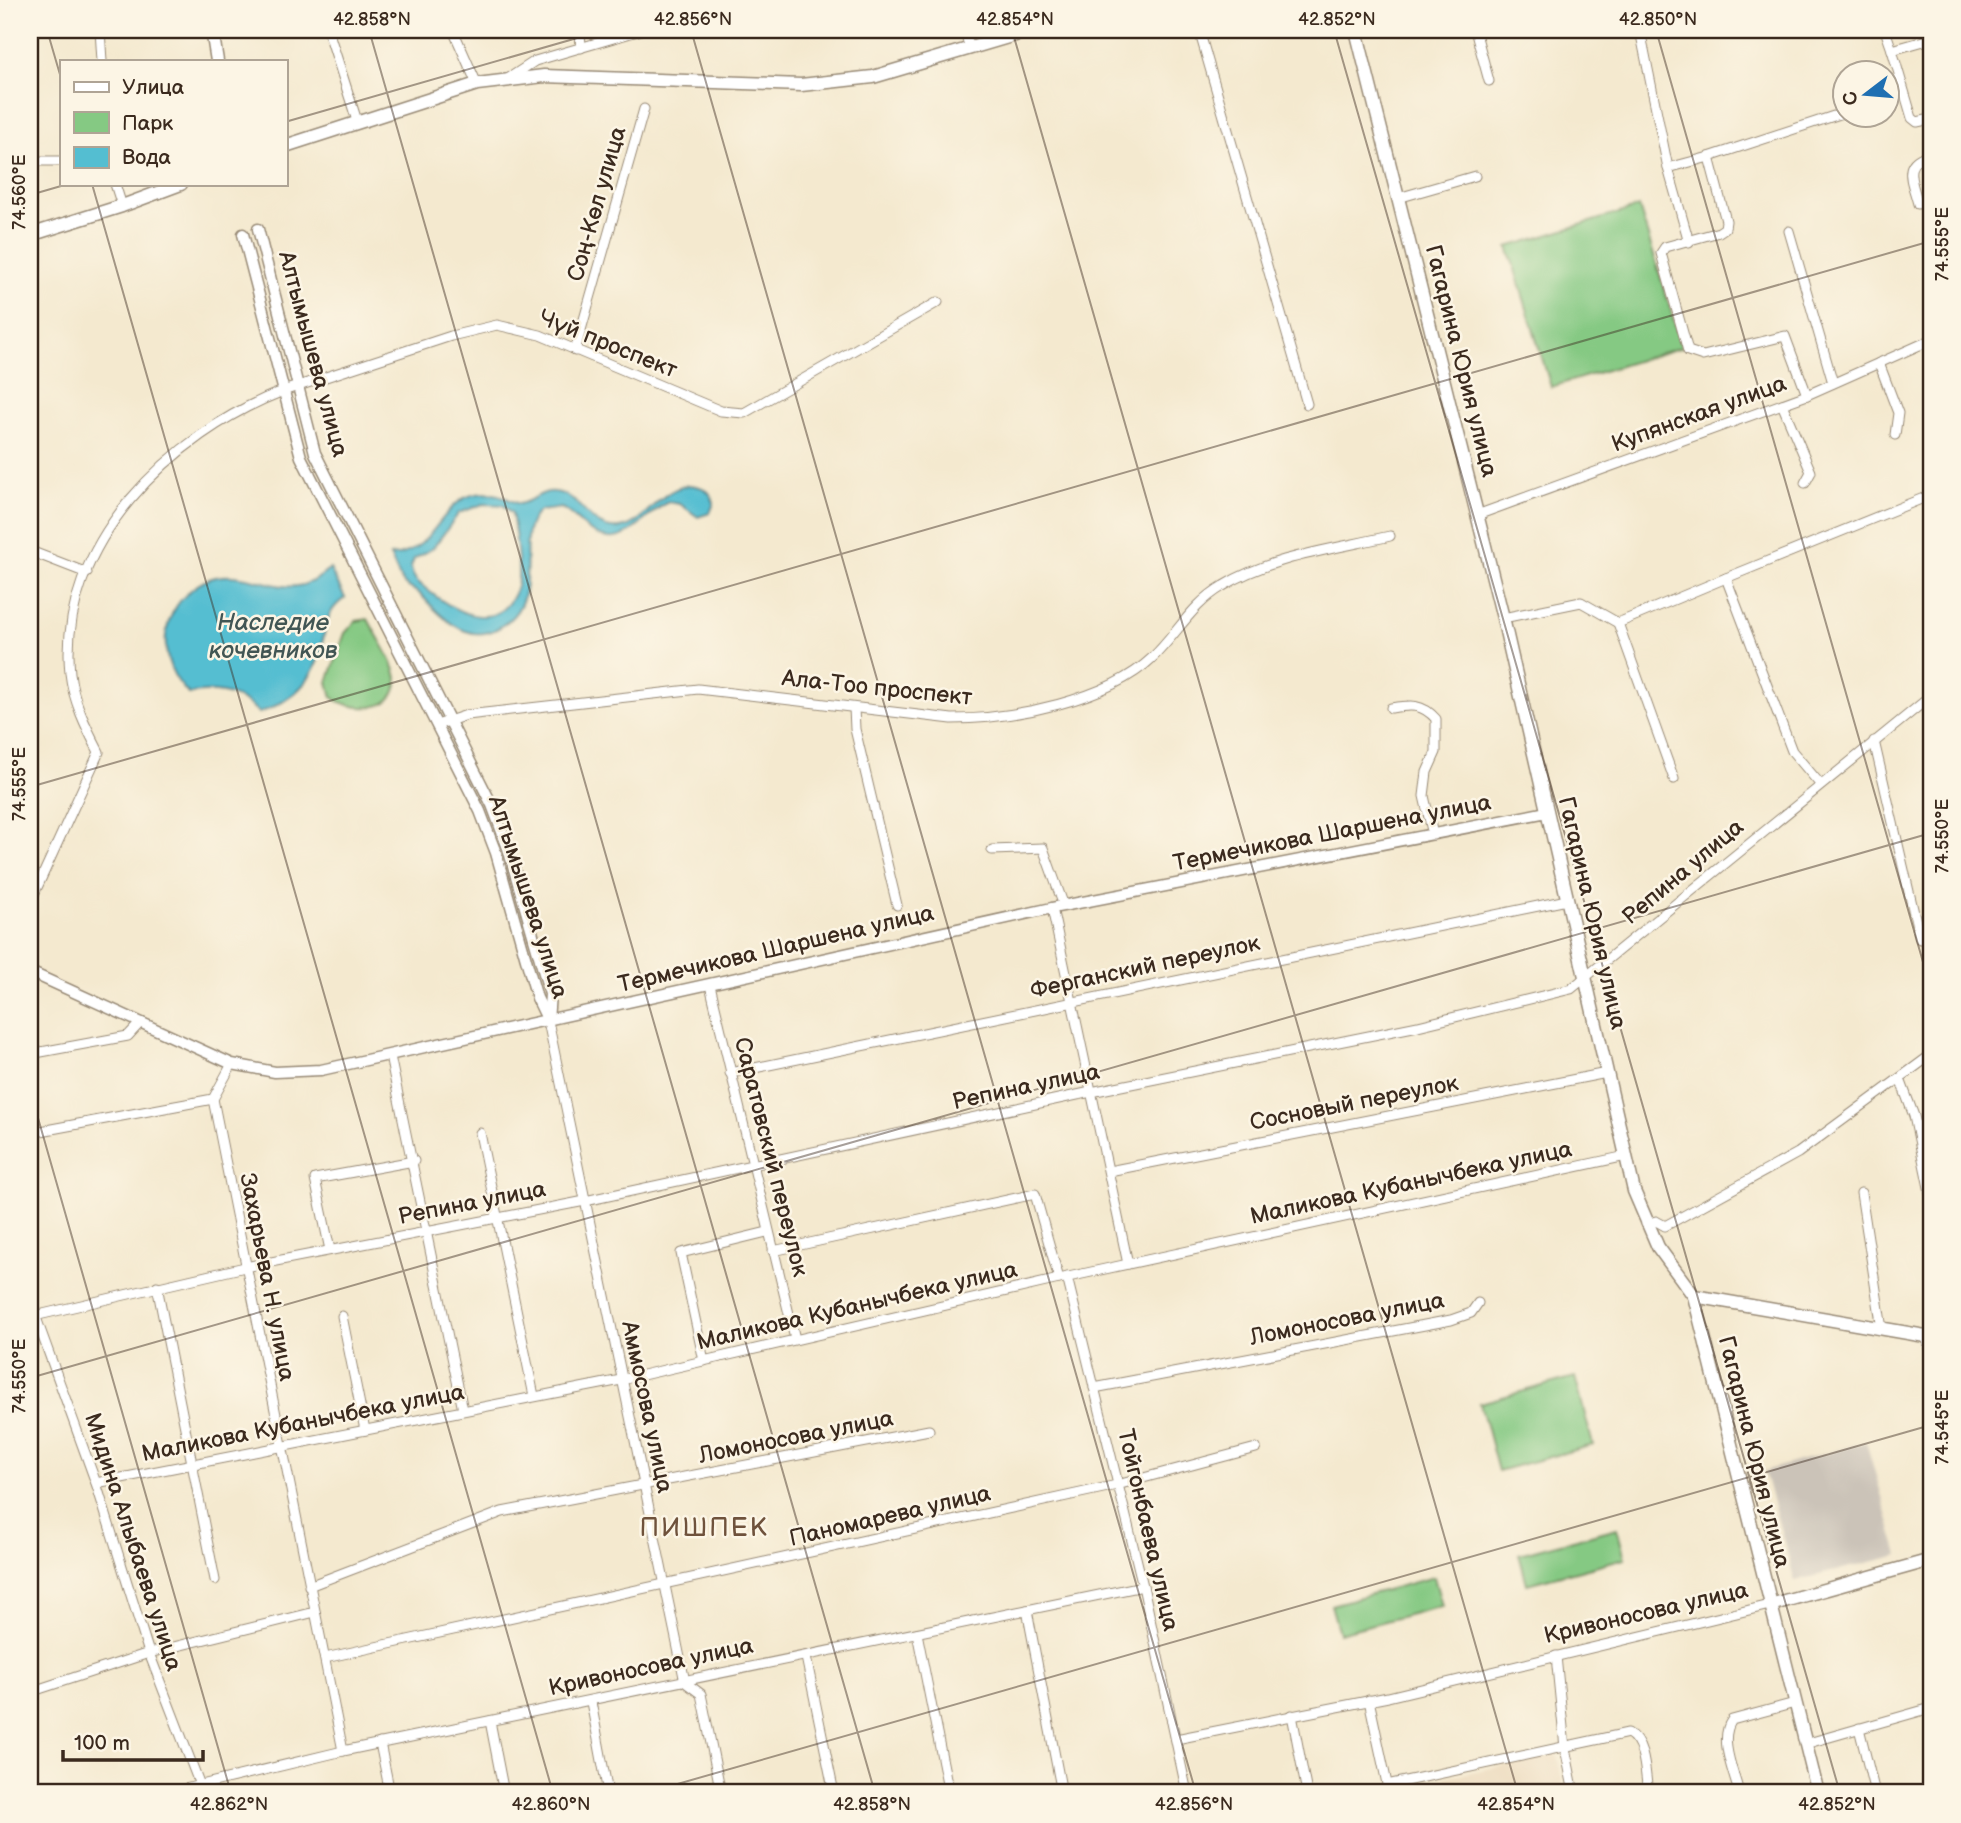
<svg xmlns="http://www.w3.org/2000/svg" width="1961" height="1823" font-family="'Balsamiq Sans',sans-serif">
<rect width="100%" height="100%" fill="#fcf5e5"/>
<filter id="ink" filterUnits="userSpaceOnUse"><feTurbulence type="fractalNoise" baseFrequency=".0143" numOctaves="2"/><feDisplacementMap in="SourceGraphic" scale="14" xChannelSelector="R" yChannelSelector="G"/><feConvolveMatrix kernelMatrix="1 2 1 2 8 2 1 2 1" color-interpolation-filters="sRGB"/></filter>
<filter id="wash" filterUnits="userSpaceOnUse"><feTurbulence type="fractalNoise" baseFrequency=".00686" numOctaves="4" result="noise"/><feDisplacementMap in="SourceGraphic" scale="28" xChannelSelector="R" yChannelSelector="G"/><feGaussianBlur stdDeviation="1.57" result="paint"/><feColorMatrix in="noise" values="0 0 0 0 0 0 0 0 0 0 0 0 0 0 0 0 0 1.4 0 .05"/><feComposite in="paint" operator="in"/></filter>
<g filter="url(#wash)">
<rect width="100%" height="100%" fill="#f4e9cf"/>
<polygon fill="#ebd8ba" points="1557,1755 1565,1793 1399,1793 1398,1787"/>
<polygon fill="#cbc3b8" points="1866,1442 1899,1555 1795,1581 1764,1471"/>
<g fill="#85c983" stroke="#607a50" stroke-width="2">
<polygon points="1639,207 1682,347 1551,387 1508,247"/>
<path d="M368,619C375,633 396,664 397,679C398,714 351,712 332,697L328,682L345,633L356,621Z"/>
<polygon points="1575,1377 1593,1445 1498,1471 1480,1403"/>
<polygon points="1617,1528 1625,1558 1527,1584 1519,1554"/>
<polygon points="1434,1577 1442,1606 1339,1633 1331,1605"/>
</g>
<g fill="#54bed1" stroke="#487478" stroke-width="2" fill-rule="evenodd">
<path d="M688,485C702,486 710,489 714,503L710,513L698,517L680,504L668,502C642,515 626,553 592,532C580,525 573,513 561,508L540,511C512,531 541,586 513,616C478,653 448,624 423,597C418,591 411,589 405,585C399,579 394,564 390,556C441,554 439,486 493,494C503,495 510,501 519,504C532,502 541,490 555,492C582,495 589,532 620,528C644,526 655,492 688,485ZM483,504L503,505L512,513C515,531 522,573 516,589C498,635 457,613 430,592C421,584 412,580 411,567L414,559L433,548L459,513Z"/>
<path d="M330,569L345,598C326,611 326,625 322,645C315,681 292,701 259,713C239,693 216,688 189,694C173,679 164,658 166,635C170,603 199,573 233,576C273,579 292,602 330,569Z"/>
</g>
</g>
<g filter="url(#ink)">
<g fill="none" stroke-linecap="round" stroke-linejoin="round">
<defs>
<g id="minor">
<polyline points="100,30 102,61"/>
<polyline points="328,30 357,121"/>
<polyline points="453,30 477,84"/>
<polyline points="580,30 581,48"/>
<polyline points="964,30 970,48"/>
<polyline points="1199,30 1307,404"/>
<polyline points="1475,30 1489,81"/>
<polyline points="1640,30 1668,168 1689,242"/>
<polyline points="1885,30 1892,50 1931,39"/>
<polyline points="1892,50 1912,118 1917,122 1931,119"/>
<polyline points="506,80 535,61 641,30"/>
<polyline points="1709,157 1846,112"/>
<polyline points="30,161 61,161"/>
<polyline points="1668,168 1709,157 1726,221 1725,228 1719,232 1665,247 1661,253 1688,351 1703,356 1785,336 1807,395"/>
<polyline points="115,184 122,206"/>
<polyline points="1398,198 1475,176"/>
<path d="M1918,204C1912,180 1900,162 1931,154"/>
<polyline points="1789,231 1833,383"/>
<polyline points="575,351 644,109"/>
<polyline points="1879,363 1898,413 1895,435"/>
<polyline points="1782,404 1811,472 1805,483"/>
<polyline points="1477,515 1807,395 1931,340"/>
<polyline points="30,551 87,573"/>
<polyline points="1503,618 1581,602 1618,623"/>
<polyline points="854,708 855,729 897,905"/>
<path d="M1391,708C1410,705 1422,703 1436,719V752L1427,772L1424,796L1433,835"/>
<path d="M437,725L467,715L698,689L952,719C1013,719 1108,700 1152,658C1177,634 1192,604 1223,586C1272,556 1335,549 1390,536"/>
<polyline points="1874,741 1920,939"/>
<polyline points="1674,779 1618,623 1726,578"/>
<polyline points="1820,784 1792,751 1726,578 1931,495"/>
<polyline points="992,850 1043,848 1064,906"/>
<path d="M30,903L99,752C86,727 73,701 70,673C57,544 173,433 283,391L451,336L497,325L540,335L721,411L744,413L938,302"/>
<polyline points="1052,908 1128,1264"/>
<polyline points="710,985 795,1339"/>
<polyline points="548,1021 685,1682 701,1694 721,1793"/>
<polyline points="30,1054 128,1036 139,1024"/>
<polyline points="390,1056 463,1410"/>
<polyline points="730,1073 1567,900"/>
<polyline points="1900,1079 1914,1116 1931,1197"/>
<polyline points="213,1099 343,1751"/>
<polyline points="30,1133 213,1099 232,1064"/>
<polyline points="480,1133 534,1396"/>
<polyline points="1109,1171 1607,1073"/>
<polyline points="1861,1193 1882,1329"/>
<polyline points="1646,1224 1656,1221 1665,1226 1798,1153 1931,1055"/>
<polyline points="330,1250 315,1179 414,1161"/>
<polyline points="773,1251 1035,1194 1059,1279"/>
<polyline points="1067,1277 1143,1586 1187,1793"/>
<polyline points="157,1286 215,1580"/>
<polyline points="30,1301 96,1483 149,1653 203,1793"/>
<polyline points="342,1316 365,1430"/>
<polyline points="30,1317 245,1267 585,1201 1091,1092 1418,1026 1571,989 1931,696"/>
<polyline points="1926,1336 1931,1355"/>
<polyline points="704,1361 681,1253 767,1232"/>
<polyline points="1094,1388 1451,1320 1471,1313 1478,1303"/>
<polyline points="96,1483 621,1380 1059,1279 1626,1156"/>
<polyline points="309,1586 502,1512 929,1430"/>
<polyline points="1027,1610 1062,1793"/>
<polyline points="917,1633 949,1793"/>
<polyline points="1556,1656 1565,1748 1574,1793"/>
<polyline points="806,1657 834,1793"/>
<polyline points="325,1658 1117,1485 1256,1448"/>
<polyline points="30,1692 149,1653 315,1612"/>
<polyline points="1369,1700 1389,1793"/>
<polyline points="591,1702 608,1793"/>
<polyline points="1292,1715 1307,1793"/>
<polyline points="490,1721 504,1793"/>
<polyline points="1859,1728 1875,1793"/>
<polyline points="1176,1739 1388,1697 1770,1605"/>
<polyline points="380,1743 390,1793"/>
<polyline points="1805,1744 1931,1708"/>
<path d="M1387,1785L1628,1733C1646,1743 1645,1774 1648,1793"/>
<polyline points="168,1793 343,1751 1143,1586"/>
<path d="M1739,1793C1734,1772 1718,1739 1732,1720L1795,1703"/>
</g>
<g id="tertiary">
<polyline points="258,229 315,453 492,805 508,848 550,994 548,1021"/>
<polyline points="243,234 301,457 480,811 496,853 537,998 548,1021"/>
<polyline points="30,972 232,1064 275,1072 321,1070 1052,908 1547,812"/>
</g>
<g id="secondary">
<polyline points="212,30 217,61"/>
<polyline points="1356,30 1503,618 1634,1191 1658,1247 1694,1296 1818,1793"/>
<polyline points="285,146 477,84 544,76 801,85 873,77 1032,30"/>
<polyline points="30,235 122,206 181,184"/>
<polyline points="1694,1296 1931,1337"/>
<polyline points="1770,1605 1931,1560"/>
</g>
</defs>
<use href="#minor" stroke="#988a76" stroke-width="11"/>
<use href="#tertiary" stroke="#988a76" stroke-width="13"/>
<use href="#secondary" stroke="#988a76" stroke-width="15"/>
<use href="#minor" stroke="#fff" stroke-width="9"/>
<use href="#tertiary" stroke="#fff" stroke-width="10"/>
<use href="#secondary" stroke="#fff" stroke-width="12"/>
</g>
</g>
<path fill="none" stroke="#3b2a1e" stroke-width="2" stroke-opacity="0.45" d="M47,30L61,78M369,30L875,1793M691,30L1196,1793M1012,30L1518,1793M1334,30L1840,1793M1656,30L1931,990M285,122L605,30M92,184L553,1793M30,195L68,184M30,787L1931,241M30,1090L231,1793M30,1378L1931,833M646,1793L1931,1425"/>
<g text-anchor="middle" dominant-baseline="central" stroke-width="5" stroke-linejoin="round" paint-order="stroke">
<g font-size="23" fill="#3b2a1e" stroke="#fcf5e5">
<text transform="translate(597 204) rotate(-74)">Соң-Көл улица</text>
<text transform="translate(608 344) rotate(22)">Чүй проспект</text>
<text transform="translate(313 354) rotate(75)">Алтымышева улица</text>
<text transform="translate(1461 361) rotate(76)">Гагарина Юрия улица</text>
<text transform="translate(1699 414) rotate(-20)">Купянская улица</text>
<text transform="translate(877 688) rotate(6)">Ала-Тоо проспект</text>
<text transform="translate(1332 833) rotate(-11)">Термечикова Шаршена улица</text>
<text transform="translate(1683 872) rotate(-40)">Репина улица</text>
<text transform="translate(528 897) rotate(72)">Алтымышева улица</text>
<text transform="translate(1592 913) rotate(77)">Гагарина Юрия улица</text>
<text transform="translate(776 949) rotate(-13)">Термечикова Шаршена улица</text>
<text transform="translate(1145 967) rotate(-12)">Ферганский переулок</text>
<text transform="translate(1026 1087) rotate(-12)">Репина улица</text>
<text transform="translate(1354 1103) rotate(-11)">Сосновый переулок</text>
<text transform="translate(771 1157) rotate(76)">Саратовский переулок</text>
<text transform="translate(1411 1183) rotate(-12)">Маликова Кубанычбека улица</text>
<text transform="translate(472 1203) rotate(-11)">Репина улица</text>
<text transform="translate(267 1277) rotate(79)">Захарьева Н. улица</text>
<text transform="translate(857 1306) rotate(-13)">Маликова Кубанычбека улица</text>
<text transform="translate(1347 1319) rotate(-11)">Ломоносова улица</text>
<text transform="translate(647 1407) rotate(78)">Аммосова улица</text>
<text transform="translate(303 1423) rotate(-11)">Маликова Кубанычбека улица</text>
<text transform="translate(796 1437) rotate(-11)">Ломоносова улица</text>
<text transform="translate(1754 1452) rotate(76)">Гагарина Юрия улица</text>
<text transform="translate(890 1516) rotate(-13)">Паномарева улица</text>
<text transform="translate(1148 1530) rotate(77)">Тойгонбаева улица</text>
<text transform="translate(133 1542) rotate(72)">Мидина Алыбаева улица</text>
<text transform="translate(1646 1613) rotate(-13)">Кривоносова улица</text>
<text transform="translate(651 1667) rotate(-12)">Кривоносова улица</text>
</g>
<g font-size="24" font-style="italic" fill="#425654" stroke="#fcf5e5">
<text x="273" y="622">Наследие<tspan x="273" dy="28">кочевников</tspan></text>
</g>
<g font-size="26" letter-spacing="2" fill="#6f523c" stroke="#fcf5e5">
<text x="704" y="1528">ПИШПЕК</text>
</g>
</g>
<rect width="1961" height="1823" fill="none" stroke="#fcf5e5" stroke-width="77"/>
<rect x="60" y="60" width="228" height="126" fill="#fcf5e5" stroke="#afa495" stroke-width="2"/>
<rect x="74" y="82" width="35" height="10" fill="#ffffff" stroke="#afa495" stroke-width="2"/>
<text x="122" y="94" font-size="21" fill="#3b2a1e">Улица</text>
<rect x="74" y="112" width="35" height="21" fill="#85c983" stroke="#afa495" stroke-width="2"/>
<text x="122" y="130" font-size="21" fill="#3b2a1e">Парк</text>
<rect x="74" y="147" width="35" height="21" fill="#54bed1" stroke="#afa495" stroke-width="2"/>
<text x="122" y="164" font-size="21" fill="#3b2a1e">Вода</text>
<g transform="translate(1866 94) rotate(254)"><circle r="33" fill="#fcf5e5" stroke="#afa495" stroke-width="2"/>
<path d="M0-5L12 26L0 18L-12 26Z" fill="#1f6fb2"/>
<text y="-10" font-size="19" font-weight="bold" text-anchor="middle" fill="#3b2a1e">С</text>
</g>
<path d="M63 1750v10h140v-10" fill="none" stroke="#3b2a1e" stroke-width="3.5"/>
<text x="74" y="1750" font-size="21" fill="#3b2a1e" stroke="#fcf5e5" stroke-width="5" paint-order="stroke">100 m</text>
<rect x="38" y="38" width="1885" height="1746" fill="none" stroke="#3b2a1e" stroke-width="2.5"/>
<g font-size="18" text-anchor="middle" fill="#3b2a1e">
<text x="372" y="25">42.858°N</text>
<text x="693" y="25">42.856°N</text>
<text x="1015" y="25">42.854°N</text>
<text x="1337" y="25">42.852°N</text>
<text x="1658" y="25">42.850°N</text>
<text transform="translate(19 192) rotate(-90)" y="6">74.560°E</text>
<text transform="translate(1942 244) rotate(-90)" y="6">74.555°E</text>
<text transform="translate(19 784) rotate(-90)" y="6">74.555°E</text>
<text transform="translate(1942 836) rotate(-90)" y="6">74.550°E</text>
<text transform="translate(19 1376) rotate(-90)" y="6">74.550°E</text>
<text transform="translate(1942 1427) rotate(-90)" y="6">74.545°E</text>
<text x="229" y="1810">42.862°N</text>
<text x="551" y="1810">42.860°N</text>
<text x="872" y="1810">42.858°N</text>
<text x="1194" y="1810">42.856°N</text>
<text x="1516" y="1810">42.854°N</text>
<text x="1837" y="1810">42.852°N</text>
</g>
</svg>
